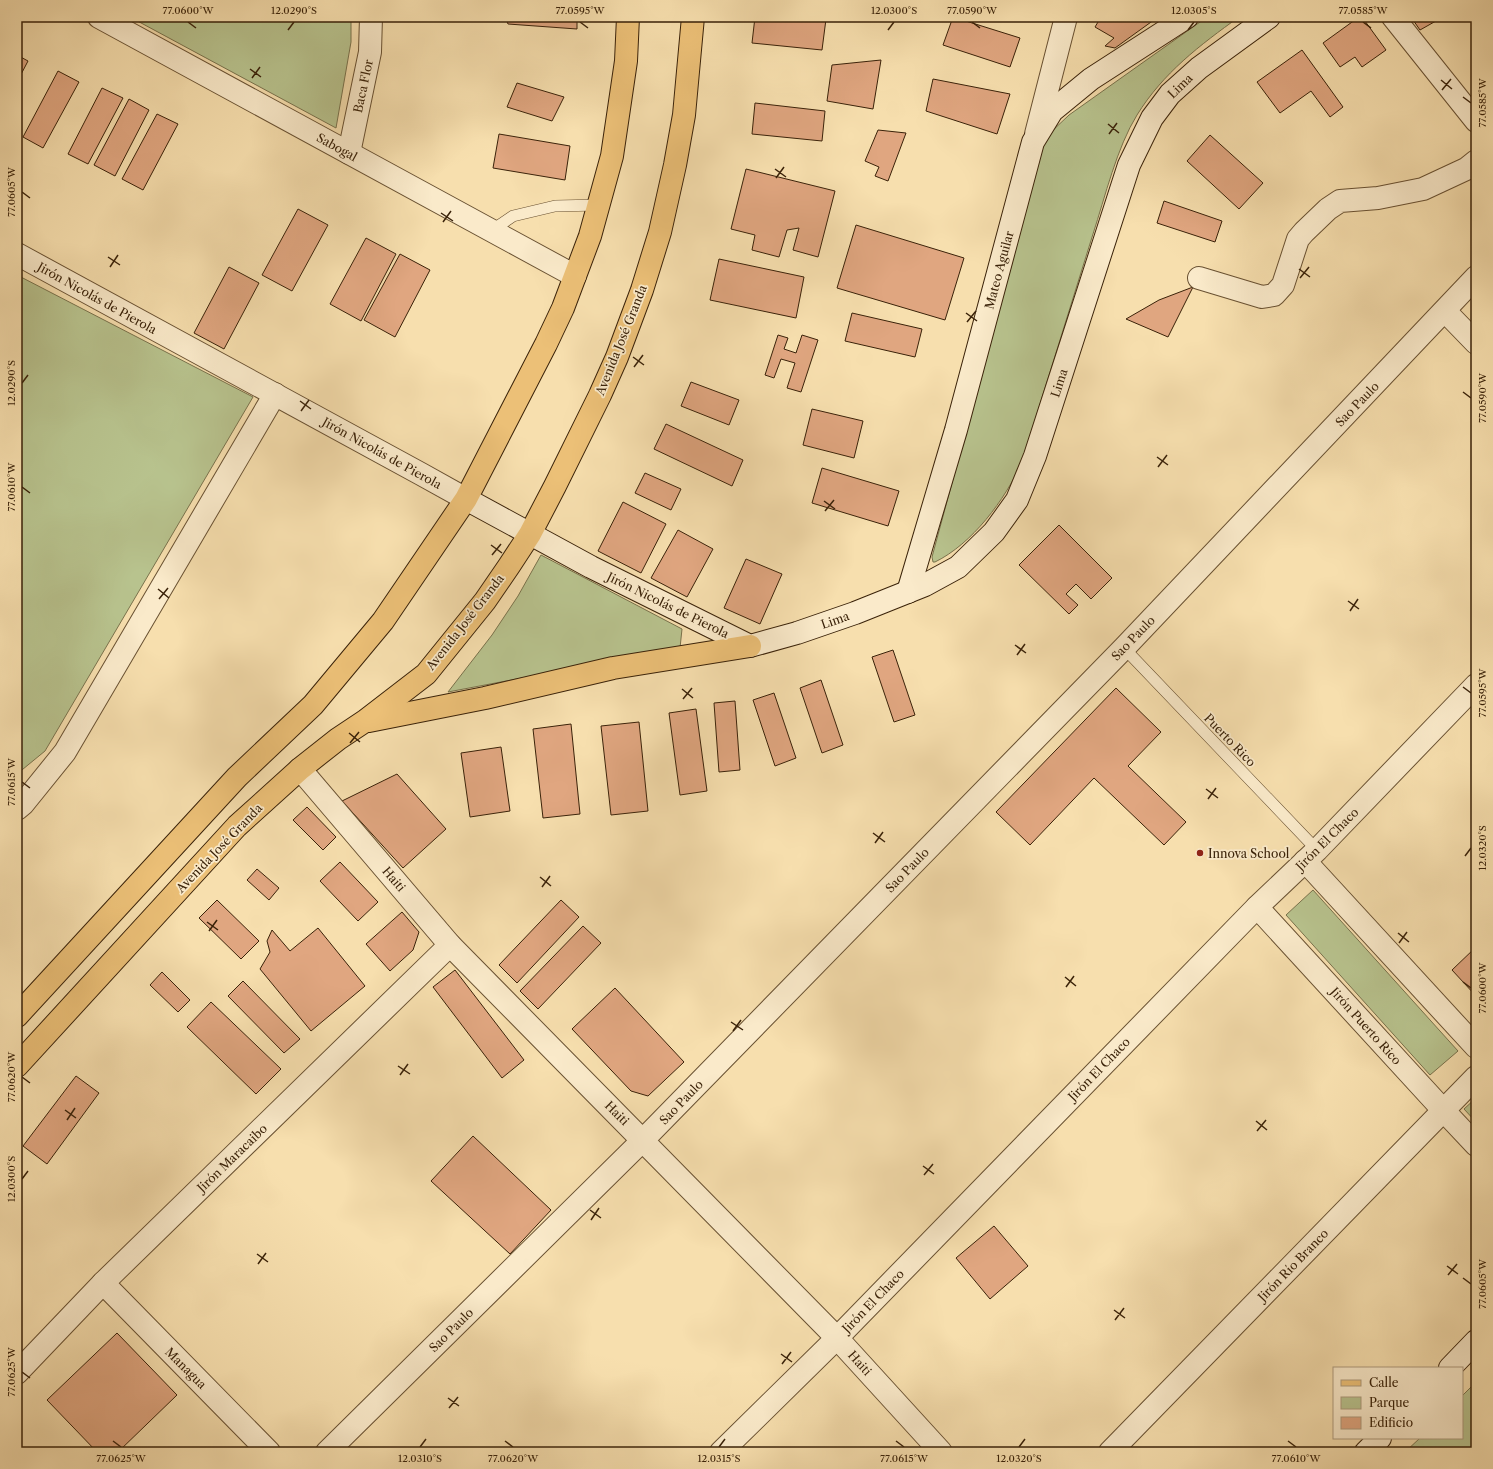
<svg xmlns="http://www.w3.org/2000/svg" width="1493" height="1469" font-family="'Libre Caslon Text',serif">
<rect width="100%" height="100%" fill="#f7dfae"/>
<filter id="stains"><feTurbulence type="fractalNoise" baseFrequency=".005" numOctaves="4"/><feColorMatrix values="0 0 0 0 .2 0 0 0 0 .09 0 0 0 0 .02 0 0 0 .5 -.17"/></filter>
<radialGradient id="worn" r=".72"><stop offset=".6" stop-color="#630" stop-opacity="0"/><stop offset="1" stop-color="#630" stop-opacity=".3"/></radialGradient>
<g fill="#b8c38e" stroke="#79724c">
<polygon points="130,17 351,17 351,42 336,128"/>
<path d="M1207,17H1239C1200,45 1163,73 1137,115C1117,147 1105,197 1093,234C1069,310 1046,386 1022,462C1005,500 972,544 935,562H933L932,557L1014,253L1040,152L1050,133L1069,115Z"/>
<polygon points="17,275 253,397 45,751 17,774"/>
<polygon points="541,555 682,629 680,648 448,692 492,635 518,596"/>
<polygon points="1313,890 1458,1051 1430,1075 1286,915"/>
<polygon points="1476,1098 1476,1122 1464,1109"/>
<polygon points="1476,1382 1476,1443 1467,1452 1405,1452 1420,1438 1462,1438 1462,1396"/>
</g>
<g fill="#e0a680" stroke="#3a2209">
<polygon points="505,17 577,17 577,29 508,24"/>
<polygon points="755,17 804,17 826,19 822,50 752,43"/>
<polygon points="953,17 1020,38 1010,67 943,45"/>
<polygon points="1101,17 1158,17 1115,48 1105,46 1114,38 1095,27"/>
<polygon points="1359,17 1362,17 1386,50 1362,67 1355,57 1340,67 1323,43"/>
<polygon points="1411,17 1443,17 1420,30"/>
<polygon points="1302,50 1343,107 1330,117 1311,91 1280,113 1257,82"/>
<polygon points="17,55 28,61 17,82"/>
<polygon points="881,60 873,109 827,101 832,65"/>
<polygon points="58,71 79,82 43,148 23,137"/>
<polygon points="933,79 1010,94 997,134 926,111"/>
<polygon points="517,83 564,97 552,121 507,107"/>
<polygon points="102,88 123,98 88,164 68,154"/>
<polygon points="129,99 149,110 115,176 94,165"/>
<polygon points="755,103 825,111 822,141 752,134"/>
<polygon points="157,114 178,124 143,190 122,179"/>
<polygon points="878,130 906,133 888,181 875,176 879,167 865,161"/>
<polygon points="499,134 570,146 565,180 493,168"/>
<polygon points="1210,135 1263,183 1239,209 1187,161"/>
<polygon points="746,169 835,191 818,257 793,250 799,228 787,230 779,257 752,250 755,235 731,229"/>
<polygon points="1164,201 1222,221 1215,242 1157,223"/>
<polygon points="298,209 328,225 292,291 262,275"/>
<polygon points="856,225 964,258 945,320 837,288"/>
<polygon points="366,238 396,254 361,321 330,304"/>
<polygon points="400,254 430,270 395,337 364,320"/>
<polygon points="719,259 804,277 796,318 710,300"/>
<polygon points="229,267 259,283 224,349 194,333"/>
<polygon points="1193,287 1168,337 1126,319 1159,300"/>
<polygon points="852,313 922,329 915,357 845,341"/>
<polygon points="778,335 788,338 784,349 796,353 802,335 818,340 801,392 787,388 795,363 781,359 774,378 765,375"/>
<polygon points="691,382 739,400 729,425 681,406"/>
<polygon points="812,409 863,421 854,458 803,445"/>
<polygon points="666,424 743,460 732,486 654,449"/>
<polygon points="822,468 899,491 888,526 812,503"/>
<polygon points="645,473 681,489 671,510 635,493"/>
<polygon points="623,502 666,524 641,573 598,551"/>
<polygon points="1059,525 1112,578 1091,599 1076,584 1066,594 1078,605 1069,614 1019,565"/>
<polygon points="678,530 713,549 687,597 651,578"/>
<polygon points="746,559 782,574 760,624 724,608"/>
<polygon points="893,650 915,715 894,722 872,657"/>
<polygon points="821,680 843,745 822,753 800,688"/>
<polygon points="1116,688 1161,732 1128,766 1186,822 1164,845 1094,778 1030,845 996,812"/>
<polygon points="774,693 796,758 775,766 753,700"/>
<polygon points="735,701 740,770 719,772 714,703"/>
<polygon points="696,709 707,791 680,795 669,713"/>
<polygon points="639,722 648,811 611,815 601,726"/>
<polygon points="571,724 580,814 543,818 533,729"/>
<polygon points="501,747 510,811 470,817 461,753"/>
<polygon points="397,774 446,829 403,868 342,801"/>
<polygon points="307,807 336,837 323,850 293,820"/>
<polygon points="340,862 378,902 358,921 320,881"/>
<polygon points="257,869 279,888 269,900 247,880"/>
<polygon points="217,900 259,941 241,959 199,918"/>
<polygon points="561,900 579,917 517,983 499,965"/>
<polygon points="402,912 419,932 413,950 390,971 366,944"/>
<polygon points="583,926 601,943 538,1009 520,991"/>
<polygon points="318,928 365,986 311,1031 260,969 270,952 267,941 272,930 290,951"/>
<polygon points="1476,947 1476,996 1452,970"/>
<polygon points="455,970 524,1060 502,1078 433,987"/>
<polygon points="162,972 190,1000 178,1012 150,985"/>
<polygon points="243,981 300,1039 284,1053 228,996"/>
<polygon points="615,988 684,1062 648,1096 631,1091 572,1029"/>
<polygon points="211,1002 281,1069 256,1094 187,1027"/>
<polygon points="76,1076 99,1093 47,1164 23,1146"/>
<polygon points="473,1136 551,1210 510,1254 431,1181"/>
<polygon points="994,1226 1028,1266 990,1299 956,1258"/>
<polygon points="117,1333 177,1395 118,1452 97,1452 47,1400"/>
</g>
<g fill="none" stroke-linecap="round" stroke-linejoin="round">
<defs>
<g id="lane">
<polyline points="491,231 513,216 555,206 599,205"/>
<polyline points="1124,648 1317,850"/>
</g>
<g id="street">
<polyline points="99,17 575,276"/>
<polyline points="1393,17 1476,121"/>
<polyline points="1036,134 1066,17"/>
<polyline points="349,153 370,52 371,17"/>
<polyline points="17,254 421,474 466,499"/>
<polyline points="1199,278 1262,297 1274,295 1283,285 1298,239 1304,232 1328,209 1340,201 1378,198 1423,189 1466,169 1476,161"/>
<polyline points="1445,311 1476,343"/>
<polyline points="300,769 450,945 837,1338 941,1452"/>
<polyline points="17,809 23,804 65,752 275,394"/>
<polyline points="1305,861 1476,1047"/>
<polyline points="1257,907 1444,1111 1476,1145"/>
<polyline points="103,1283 269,1452"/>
<polyline points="17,1373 103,1283 450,945"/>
<polyline points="327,1452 643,1140 1124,648 1476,277"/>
<polyline points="721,1452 837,1338 1257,907 1317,850 1476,685"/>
<polyline points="1110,1452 1476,1077"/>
</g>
<g id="secondary">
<polyline points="466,499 591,567 750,646 797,633 855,613 925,585 958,567 994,532 1017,500 1035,456 1129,165 1152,118 1170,94 1199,68 1269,17"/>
<polyline points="908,592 956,430 1033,142 1052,111 1091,79 1187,17"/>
<polyline points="1450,1368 1476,1341"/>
<polyline points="1366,1452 1380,1438"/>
</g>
<g id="primary">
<polyline points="369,721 485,698 613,668 750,646"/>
<polyline points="17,1016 237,777 313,705 383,621 466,499 546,344 563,308 590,236 612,156 626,61 628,17"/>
<polyline points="17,1066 237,826 300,769 338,739 365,721 426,674 485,601 509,566 530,534 555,486 600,395 617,357 642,290 660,232 675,165 684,115 693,17"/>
</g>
</defs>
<use href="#lane" stroke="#695132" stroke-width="12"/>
<use href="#street" stroke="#695132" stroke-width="24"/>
<use href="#secondary" stroke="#3a2209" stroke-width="24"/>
<use href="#primary" stroke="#3a2209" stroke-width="24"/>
<use href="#lane" stroke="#faeaca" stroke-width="11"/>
<use href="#street" stroke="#faeaca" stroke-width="22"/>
<use href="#secondary" stroke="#faeaca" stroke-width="22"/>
<use href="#primary" stroke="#ecc077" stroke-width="22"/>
</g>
<path fill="none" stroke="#3a2209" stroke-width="1.5" d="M188,22L196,28M580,22L588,28M972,22L980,28M1363,22L1371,28M288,30L294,22M888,30L894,22M1188,30L1194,22M250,69L261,77M252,78L260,67M1441,80L1452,89M1442,90L1451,79M1463,97L1471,103M1108,124L1119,133M1109,134L1117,123M775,169L786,177M776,178L784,167M22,192L30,198M441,213L453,221M443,222L451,211M108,257L120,265M110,267L118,255M1299,269L1310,277M1300,278L1309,267M966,313L977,321M967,322L976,311M633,357L644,365M634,367L643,355M22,383L28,375M1463,392L1471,398M300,401L311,409M301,411L309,400M1157,457L1168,465M1158,467L1167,455M22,487L30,493M824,501L835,509M825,511L834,500M491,545L502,553M492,555L501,544M158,589L169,598M159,599L168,588M1348,601L1359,609M1350,611L1358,599M1015,645L1026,653M1017,655L1025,644M1463,687L1471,693M682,689L693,698M683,699L692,688M349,733L360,742M350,743L359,732M22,782L30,788M1206,789L1218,798M1208,799L1216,788M873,833L885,842M875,843L883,832M1465,856L1471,848M540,877L551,886M542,887L550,876M207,922L218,930M209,931L217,920M1398,933L1409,942M1399,943L1407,932M1065,977L1076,986M1463,982L1471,988M1066,987L1074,976M731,1022L743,1030M733,1031L741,1020M398,1066L410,1074M400,1075L408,1064M22,1077L30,1083M65,1110L76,1118M67,1120L75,1108M1256,1121L1267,1130M1257,1131L1266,1120M923,1166L934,1174M924,1175L933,1164M22,1179L28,1171M590,1210L601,1218M591,1220L599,1208M257,1254L268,1262M258,1264L266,1253M1447,1266L1458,1274M1448,1275L1457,1264M1463,1278L1471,1284M1114,1310L1125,1318M1115,1320L1124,1308M781,1354L792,1362M782,1364L791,1352M22,1372L30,1378M448,1398L459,1406M449,1408L458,1397M113,1441L121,1447M505,1441L513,1447M896,1441L904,1447M1288,1441L1296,1447M420,1447L426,1439M719,1447L725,1439M1019,1447L1025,1439"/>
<circle fill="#8f2418" stroke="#faeaca" stroke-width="1.5" cx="1200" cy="853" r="4"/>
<g text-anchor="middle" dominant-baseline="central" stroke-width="3.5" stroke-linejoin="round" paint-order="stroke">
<g font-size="12" fill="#3a2209" stroke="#faeaca">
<text transform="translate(363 86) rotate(-78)">Baca Flor</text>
<text transform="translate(1180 86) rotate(-44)">Lima</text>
<text transform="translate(337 147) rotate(29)">Sabogal</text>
<text transform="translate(999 270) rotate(-75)">Mateo Aguilar</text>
<text transform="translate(97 298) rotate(29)">Jirón Nicolás de Pierola</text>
<text transform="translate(621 340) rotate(-68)">Avenida José Granda</text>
<text transform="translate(1059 383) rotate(-72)">Lima</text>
<text transform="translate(1357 404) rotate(-46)">Sao Paulo</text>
<text transform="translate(382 453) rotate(29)">Jirón Nicolás de Pierola</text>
<text transform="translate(668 605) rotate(26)">Jirón Nicolás de Pierola</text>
<text transform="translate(835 620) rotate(-19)">Lima</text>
<text transform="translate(465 622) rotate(-52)">Avenida José Granda</text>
<text transform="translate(1133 638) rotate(-46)">Sao Paulo</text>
<text transform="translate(1230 740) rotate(46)">Puerto Rico</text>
<text transform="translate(1327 839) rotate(-45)">Jirón El Chaco</text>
<text transform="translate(219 848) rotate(-46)">Avenida José Granda</text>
<text transform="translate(907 870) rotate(-46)">Sao Paulo</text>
<text transform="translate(394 879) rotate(50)">Haiti</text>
<text transform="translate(1366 1026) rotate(48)">Jirón Puerto Rico</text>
<text transform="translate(1099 1069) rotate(-46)">Jirón El Chaco</text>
<text transform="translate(681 1102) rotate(-46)">Sao Paulo</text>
<text transform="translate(617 1113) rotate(45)">Haiti</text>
<text transform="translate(232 1158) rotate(-44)">Jirón Maracaibo</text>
<text transform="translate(1293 1265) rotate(-46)">Jirón Río Branco</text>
<text transform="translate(873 1301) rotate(-46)">Jirón El Chaco</text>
<text transform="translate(451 1330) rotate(-45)">Sao Paulo</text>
<text transform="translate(860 1363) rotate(48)">Haiti</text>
<text transform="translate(186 1368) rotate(45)">Managua</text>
</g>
<g font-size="12" fill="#3a2209" stroke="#faeaca" text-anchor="start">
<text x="1208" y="853">Innova School</text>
</g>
</g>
<rect width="1493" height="1469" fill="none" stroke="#f7dfae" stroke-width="44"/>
<rect x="1333" y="1367" width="130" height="72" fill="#faeaca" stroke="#ad9a7d"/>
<rect x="1341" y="1380" width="20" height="6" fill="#ecc077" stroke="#ad9a7d"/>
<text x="1369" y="1387" font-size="12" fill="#3a2209">Calle</text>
<rect x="1341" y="1397" width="20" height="12" fill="#b8c38e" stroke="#ad9a7d"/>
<text x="1369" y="1407" font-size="12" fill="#3a2209">Parque</text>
<rect x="1341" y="1417" width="20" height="12" fill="#e0a680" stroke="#ad9a7d"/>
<text x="1369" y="1427" font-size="12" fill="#3a2209">Edificio</text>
<rect x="22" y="22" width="1449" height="1425" fill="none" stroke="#3a2209" stroke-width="1.5"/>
<g font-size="10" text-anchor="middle" fill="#3a2209">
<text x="188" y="14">77.0600°W</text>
<text x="294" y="14">12.0290°S</text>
<text x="580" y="14">77.0595°W</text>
<text x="894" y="14">12.0300°S</text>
<text x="972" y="14">77.0590°W</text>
<text x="1194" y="14">12.0305°S</text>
<text x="1363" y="14">77.0585°W</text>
<text transform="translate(1482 103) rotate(-90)" y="4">77.0585°W</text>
<text transform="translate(11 192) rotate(-90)" y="4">77.0605°W</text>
<text transform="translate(11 383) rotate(-90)" y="4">12.0290°S</text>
<text transform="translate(1482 398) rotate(-90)" y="4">77.0590°W</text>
<text transform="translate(11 487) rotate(-90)" y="4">77.0610°W</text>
<text transform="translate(1482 693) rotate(-90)" y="4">77.0595°W</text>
<text transform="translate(11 782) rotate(-90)" y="4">77.0615°W</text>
<text transform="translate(1482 848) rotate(-90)" y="4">12.0320°S</text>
<text transform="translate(1482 988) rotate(-90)" y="4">77.0600°W</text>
<text transform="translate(11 1077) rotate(-90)" y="4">77.0620°W</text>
<text transform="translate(11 1179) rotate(-90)" y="4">12.0300°S</text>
<text transform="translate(1482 1284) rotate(-90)" y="4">77.0605°W</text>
<text transform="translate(11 1372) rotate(-90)" y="4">77.0625°W</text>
<text x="121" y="1462">77.0625°W</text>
<text x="420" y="1462">12.0310°S</text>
<text x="513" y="1462">77.0620°W</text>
<text x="719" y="1462">12.0315°S</text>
<text x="904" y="1462">77.0615°W</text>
<text x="1019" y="1462">12.0320°S</text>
<text x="1296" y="1462">77.0610°W</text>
</g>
<rect width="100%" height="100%" filter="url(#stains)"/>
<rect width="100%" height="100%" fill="url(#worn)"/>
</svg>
